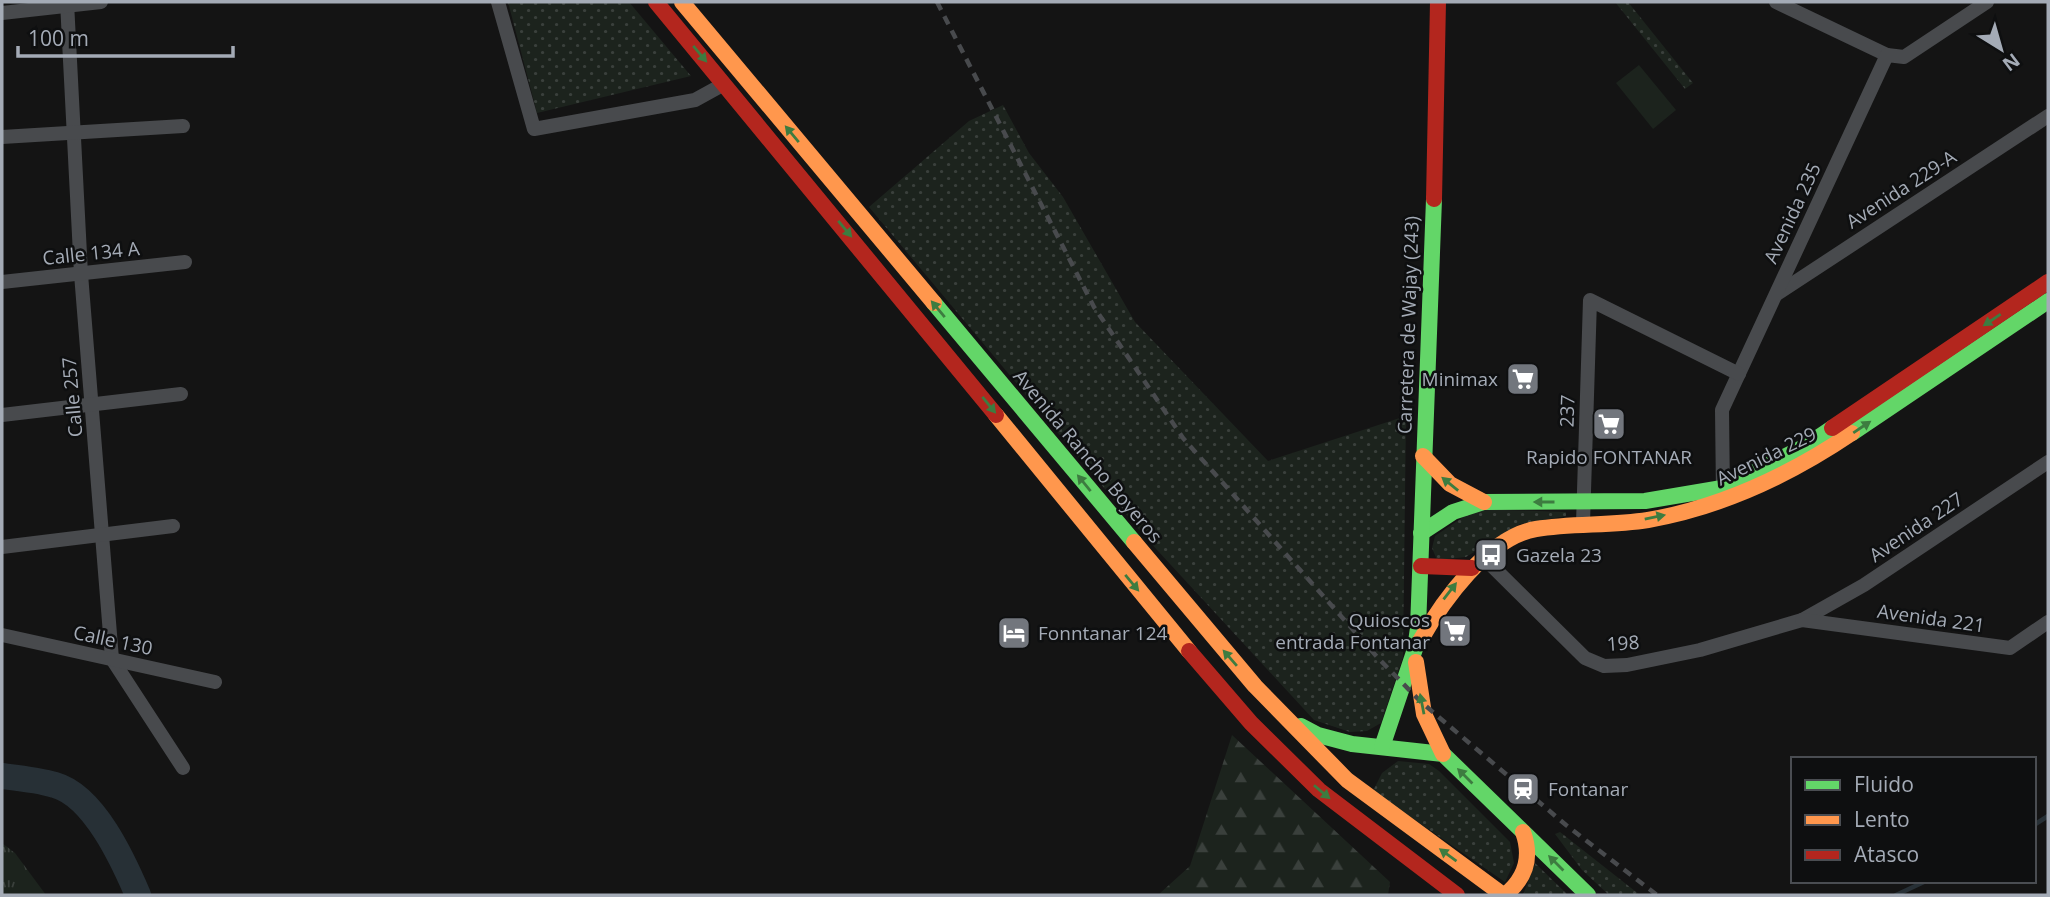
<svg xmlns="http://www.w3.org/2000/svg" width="2050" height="897" font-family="'Open Sans',sans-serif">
<defs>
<pattern id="grass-dots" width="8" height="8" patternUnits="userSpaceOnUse" patternTransform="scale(1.75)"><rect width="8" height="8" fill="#1c231d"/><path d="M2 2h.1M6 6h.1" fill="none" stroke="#3a403c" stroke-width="1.8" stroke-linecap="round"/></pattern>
<pattern id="forest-firs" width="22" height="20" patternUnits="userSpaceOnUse" patternTransform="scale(1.75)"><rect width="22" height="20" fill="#1c231d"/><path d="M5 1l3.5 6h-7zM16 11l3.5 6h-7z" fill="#3a403c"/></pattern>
<pattern id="park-tufts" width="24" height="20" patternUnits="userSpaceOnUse" patternTransform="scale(1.75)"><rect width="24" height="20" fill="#1c231d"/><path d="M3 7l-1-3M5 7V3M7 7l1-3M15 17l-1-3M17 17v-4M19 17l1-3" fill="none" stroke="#3a403c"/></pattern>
</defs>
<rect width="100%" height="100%" fill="#141414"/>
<g fill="url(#grass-dots)">
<polygon points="508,2 629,2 691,76 537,113"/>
<polygon points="1615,2 1628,2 1693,83 1685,89"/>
<polygon points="1003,105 1029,153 1063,197 1135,322 1268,461 1406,416 1403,657 1381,723 1367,731 1350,732 1314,720 1146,538 869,207 969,121"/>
<polygon points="1475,509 1566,512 1566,516 1520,524 1466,557 1437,560 1432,548 1435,536"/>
<polygon points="1398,761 1429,764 1439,771 1510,842 1514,863 1505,882 1373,791 1382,773"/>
<polygon points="1560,832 1640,895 1609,895 1582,870 1555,834"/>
<polygon points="1535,863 1568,895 1523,895"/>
</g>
<polygon fill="url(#forest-firs)" points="1232,735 1390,882 1388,895 1158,895 1190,866"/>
<polygon fill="url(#park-tufts)" points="2,843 15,853 46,895 2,895"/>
<polygon fill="#1c231d" points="1639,65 1676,110 1653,129 1616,83"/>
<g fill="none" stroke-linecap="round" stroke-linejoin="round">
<g stroke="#273036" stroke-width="4.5">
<polyline points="2034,825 2048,816"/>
<polyline points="1896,895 1926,881"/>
</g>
<path stroke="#273036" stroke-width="26" d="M2,776C19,778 39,780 55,785C94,796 123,860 138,895"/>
<g stroke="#484a4d" stroke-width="14">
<polyline points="67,2 81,274 112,659 183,768"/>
<polyline points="498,2 534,129 695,100 724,84"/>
<polyline points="1776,2 1887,55"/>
<polyline points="2,13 101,2"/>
<polyline points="2,137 183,126"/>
<polyline points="2,282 185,262"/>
<polyline points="1777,294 2048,116"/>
<polyline points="2,415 181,394"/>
<polyline points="1723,495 1722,410 1887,55 1904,57 1987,2"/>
<polyline points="1583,523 1590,300 1739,374"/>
<polyline points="2,547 173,526"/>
<polyline points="1484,558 1585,658 1604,666 1627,665 1700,650 1802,620 1864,585 2048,462"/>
<polyline points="1802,620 2010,648 2048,622"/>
<polyline points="2,635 215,682"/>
</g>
<g stroke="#63d668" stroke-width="16">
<polyline points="934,303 1134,542"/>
<polyline points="1852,433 2048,301"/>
<polyline points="1421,533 1453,512 1484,502 1645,501 1722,488 1804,447 1832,428"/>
<polyline points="1301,726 1318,735 1352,744 1443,754 1588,895"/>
<polyline points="1382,747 1415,649 1418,628 1434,199"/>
</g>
<g stroke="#ff974d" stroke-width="16">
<polyline points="682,2 934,303"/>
<polyline points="996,415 1189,651"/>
<polyline points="1423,456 1450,484 1484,502"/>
<polyline points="1134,542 1255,686 1347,780 1503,895"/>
<path d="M1420,641C1442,602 1488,537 1536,529C1573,523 1611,526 1648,520C1722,507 1790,475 1852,433"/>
<polyline points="1416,662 1424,714 1443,754"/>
<path d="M1505,895C1526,878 1532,857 1523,832"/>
</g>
<g stroke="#b3261e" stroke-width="16">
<polyline points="656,2 996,415"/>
<polyline points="1434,199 1438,2"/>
<polyline points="1832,428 2048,282"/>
<polyline points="1421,566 1472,568"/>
<polyline points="1189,651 1251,723 1319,790 1457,895"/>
</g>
<polyline stroke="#484a4d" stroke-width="4.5" stroke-dasharray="9 7" stroke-linecap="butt" points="937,2 1094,307 1183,438 1379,659 1421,702 1566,825 1657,895"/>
</g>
<defs><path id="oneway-solid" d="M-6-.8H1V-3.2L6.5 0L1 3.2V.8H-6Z" transform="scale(1.75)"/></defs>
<g fill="#3d7c40">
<use href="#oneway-solid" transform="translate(700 54) rotate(50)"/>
<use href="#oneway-solid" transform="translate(792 134) rotate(-130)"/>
<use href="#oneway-solid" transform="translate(845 229) rotate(50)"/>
<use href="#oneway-solid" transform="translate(938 309) rotate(-130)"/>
<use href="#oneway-solid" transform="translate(1992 320) rotate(146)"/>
<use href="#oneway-solid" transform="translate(989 405) rotate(51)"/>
<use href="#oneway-solid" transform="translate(1862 427) rotate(-34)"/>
<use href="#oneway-solid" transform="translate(1084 483) rotate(-129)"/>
<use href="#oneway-solid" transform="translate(1450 484) rotate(-141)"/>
<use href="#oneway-solid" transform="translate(1544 502) rotate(180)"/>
<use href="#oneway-solid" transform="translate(1655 517) rotate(-12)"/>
<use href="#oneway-solid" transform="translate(1132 583) rotate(50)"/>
<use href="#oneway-solid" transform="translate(1450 591) rotate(-52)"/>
<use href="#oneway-solid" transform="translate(1230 658) rotate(-131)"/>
<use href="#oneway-solid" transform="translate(1422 704) rotate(-101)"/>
<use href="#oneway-solid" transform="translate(1465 776) rotate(-135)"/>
<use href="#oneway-solid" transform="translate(1322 792) rotate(40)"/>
<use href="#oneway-solid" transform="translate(1448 855) rotate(-144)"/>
<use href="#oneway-solid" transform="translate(1556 863) rotate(-135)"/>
</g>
<defs>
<symbol id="supermarket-square" viewBox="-11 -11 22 22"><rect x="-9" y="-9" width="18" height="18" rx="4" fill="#72767d" stroke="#0e0f10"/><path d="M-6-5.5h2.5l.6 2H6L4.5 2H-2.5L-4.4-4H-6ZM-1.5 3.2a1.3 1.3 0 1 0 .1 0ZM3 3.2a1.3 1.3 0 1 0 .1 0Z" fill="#fff"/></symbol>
<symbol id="bus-square" viewBox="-11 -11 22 22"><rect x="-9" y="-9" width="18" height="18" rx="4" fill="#72767d" stroke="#0e0f10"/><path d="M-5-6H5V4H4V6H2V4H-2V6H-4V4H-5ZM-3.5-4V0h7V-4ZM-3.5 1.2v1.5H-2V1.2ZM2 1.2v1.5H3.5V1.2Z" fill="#fff"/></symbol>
<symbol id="hotel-square" viewBox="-11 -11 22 22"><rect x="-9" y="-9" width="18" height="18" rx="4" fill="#72767d" stroke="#0e0f10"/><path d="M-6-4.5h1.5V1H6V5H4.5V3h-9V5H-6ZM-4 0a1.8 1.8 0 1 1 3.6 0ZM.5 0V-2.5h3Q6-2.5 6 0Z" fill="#fff"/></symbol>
<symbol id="station-square" viewBox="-11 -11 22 22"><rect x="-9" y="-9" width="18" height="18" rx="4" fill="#72767d" stroke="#0e0f10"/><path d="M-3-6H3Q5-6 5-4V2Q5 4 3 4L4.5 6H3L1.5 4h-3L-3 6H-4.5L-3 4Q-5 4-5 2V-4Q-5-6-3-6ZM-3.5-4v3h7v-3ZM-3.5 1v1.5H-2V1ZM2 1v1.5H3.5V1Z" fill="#fff"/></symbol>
</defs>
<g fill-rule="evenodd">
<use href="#supermarket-square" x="1504" y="360" width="38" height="38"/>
<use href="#supermarket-square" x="1590" y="405" width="38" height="38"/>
<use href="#bus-square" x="1472" y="536" width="38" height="38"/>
<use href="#supermarket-square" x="1436" y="612" width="38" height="38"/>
<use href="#hotel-square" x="995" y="614" width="38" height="38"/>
<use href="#station-square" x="1504" y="770" width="38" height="38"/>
</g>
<g text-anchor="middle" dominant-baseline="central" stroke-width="5" stroke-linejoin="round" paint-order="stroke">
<g font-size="19" fill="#a4abb6" stroke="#0e0f10">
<text transform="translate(1901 189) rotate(-33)">Avenida 229-A</text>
<text transform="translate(1792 213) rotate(-65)">Avenida 235</text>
<text transform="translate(91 253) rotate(-6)">Calle 134 A</text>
<text transform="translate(1408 325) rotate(-88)">Carretera de Wajay (243)</text>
<text transform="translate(72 397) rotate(-95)">Calle 257</text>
<text transform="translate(1567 411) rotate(-88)">237</text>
<text transform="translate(1088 456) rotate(50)">Avenida Rancho Boyeros</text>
<text transform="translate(1766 456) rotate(-26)">Avenida 229</text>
<text transform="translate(1916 527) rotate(-34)">Avenida 227</text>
<text transform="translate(1931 618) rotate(8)">Avenida 221</text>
<text transform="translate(113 640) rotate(12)">Calle 130</text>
<text transform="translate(1623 643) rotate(-4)">198</text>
</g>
<g font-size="19" fill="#a4abb6" stroke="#0e0f10" text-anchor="start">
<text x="1498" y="379" text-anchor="end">Minimax</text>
<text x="1609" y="457" text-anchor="middle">Rapido FONTANAR</text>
<text x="1516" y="555">Gazela 23</text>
<text x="1430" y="620" text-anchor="end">Quioscos<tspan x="1430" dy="22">entrada Fontanar</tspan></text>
<text x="1038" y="633">Fonntanar 124</text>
<text x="1548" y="789">Fontanar</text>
</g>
</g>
<rect width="2050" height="897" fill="none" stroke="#a4abb6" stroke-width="7"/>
<rect x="1791" y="757" width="245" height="126" fill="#0e0f10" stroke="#4a4d52" stroke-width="2"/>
<rect x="1805" y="780" width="35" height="10" fill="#63d668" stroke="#4a4d52" stroke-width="2"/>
<text x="1854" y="792" font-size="21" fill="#a4abb6">Fluido</text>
<rect x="1805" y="815" width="35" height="10" fill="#ff974d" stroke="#4a4d52" stroke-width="2"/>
<text x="1854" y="827" font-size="21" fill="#a4abb6">Lento</text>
<rect x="1805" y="850" width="35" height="10" fill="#b3261e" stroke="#4a4d52" stroke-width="2"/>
<text x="1854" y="862" font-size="21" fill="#a4abb6">Atasco</text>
<g transform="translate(2001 49) rotate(143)" stroke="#0e0f10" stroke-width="5" paint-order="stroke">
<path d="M0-5L12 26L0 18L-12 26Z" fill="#a4abb6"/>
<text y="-10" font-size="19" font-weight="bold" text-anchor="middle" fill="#a4abb6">N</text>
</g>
<path d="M18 46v10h215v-10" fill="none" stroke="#a4abb6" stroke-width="3.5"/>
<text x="28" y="46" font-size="21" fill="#a4abb6" stroke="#0e0f10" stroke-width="5" paint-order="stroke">100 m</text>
</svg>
